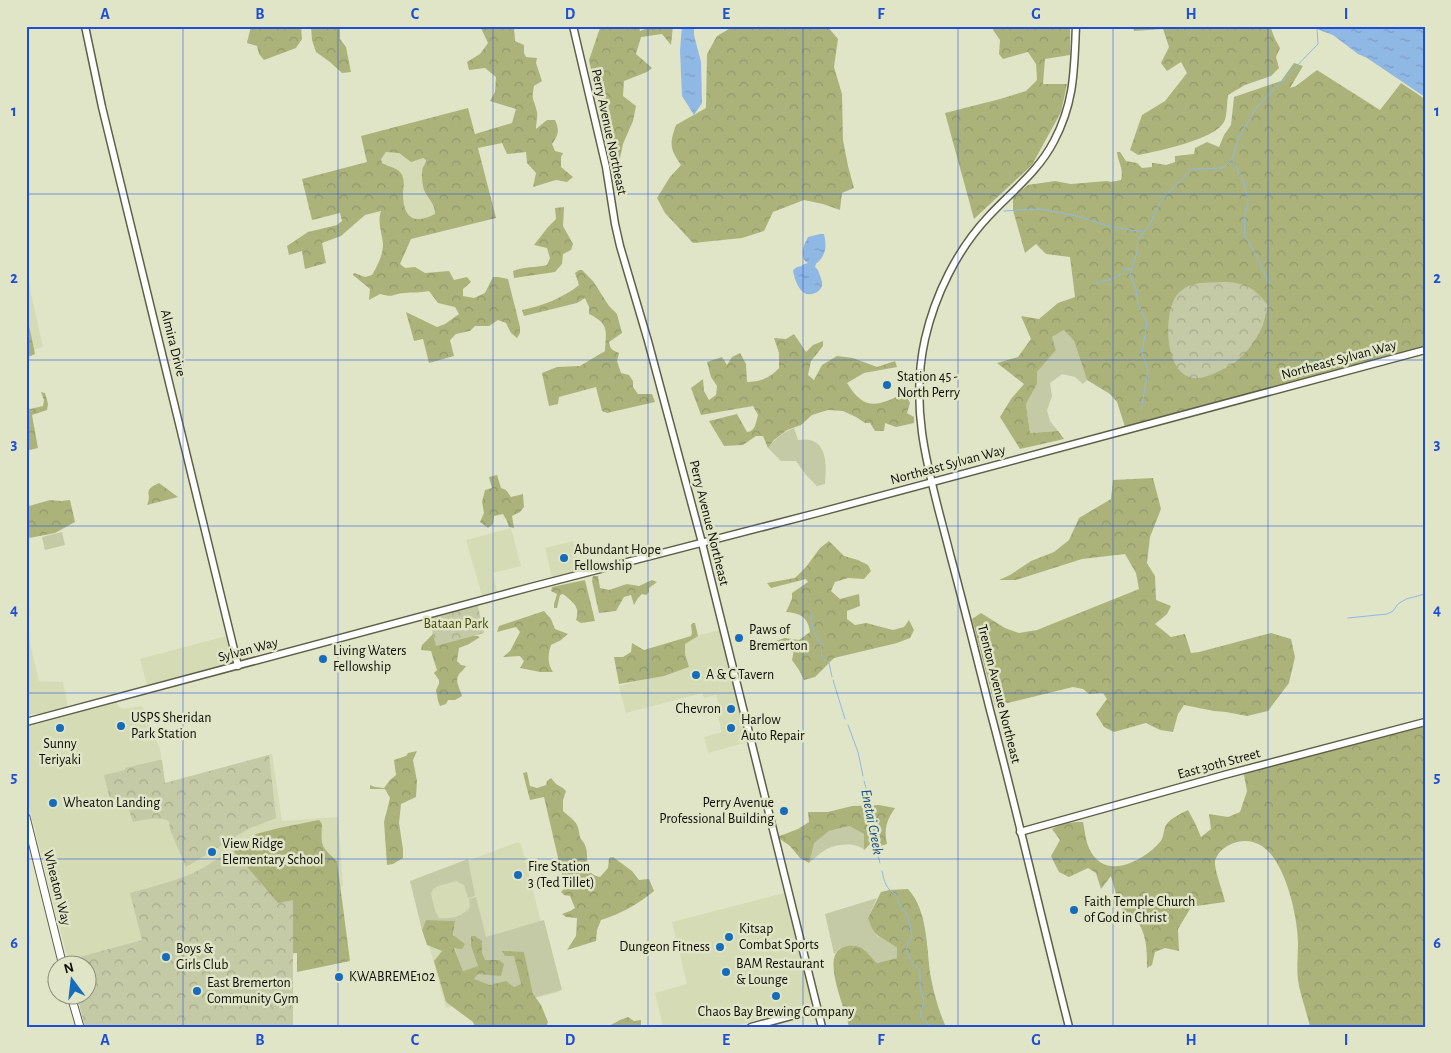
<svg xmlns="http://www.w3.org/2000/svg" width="1451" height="1053" font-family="'Alegreya Sans',sans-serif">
<defs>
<pattern id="forest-crowns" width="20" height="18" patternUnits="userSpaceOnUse" patternTransform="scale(1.25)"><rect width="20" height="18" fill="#abb37b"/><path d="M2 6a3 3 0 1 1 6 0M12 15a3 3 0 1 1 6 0" fill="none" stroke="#929969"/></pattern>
<pattern id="park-crowns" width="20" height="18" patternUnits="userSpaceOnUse" patternTransform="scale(1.25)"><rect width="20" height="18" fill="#c4c9a6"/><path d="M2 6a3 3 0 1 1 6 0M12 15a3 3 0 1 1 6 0" fill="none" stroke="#a7ab8d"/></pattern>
<pattern id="water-ripples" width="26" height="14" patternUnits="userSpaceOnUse" patternTransform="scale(1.25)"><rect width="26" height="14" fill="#90b8e4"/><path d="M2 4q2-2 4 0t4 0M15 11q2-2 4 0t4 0" fill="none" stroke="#7b9dc2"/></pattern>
</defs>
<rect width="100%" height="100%" fill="#e1e5c7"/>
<g fill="#d5dbb5">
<polygon points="424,134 449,230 381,211 364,150"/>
<polygon points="26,271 43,347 26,352"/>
<polygon points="511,528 521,566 493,573 497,592 482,596 466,540"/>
<polygon points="573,541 581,570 552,577 545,548"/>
<polygon points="26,627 39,681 63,682 68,707 43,714 32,714 26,716"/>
<polygon points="719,630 748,742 708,753 704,737 722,732 718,717 722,715 716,695 704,698 702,693 626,713 619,686 685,669 678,641"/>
<polygon points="226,636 232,660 229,663 147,685 140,659"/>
<polygon points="116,699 118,706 123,709 142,706 160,749 165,783 272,754 282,821 338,817 343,886 68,960 26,795 26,726 66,715 65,712"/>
<polygon points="518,842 521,844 559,992 509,1005 506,992 446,1008 412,882"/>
<polygon points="784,893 812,1004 731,1027 663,1027 655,993 687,984 672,922"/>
</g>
<g fill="#c4c9a6">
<polygon points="1064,330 1074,341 1087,380 1083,384 1075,377 1062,374 1050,383 1052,396 1047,410 1050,421 1058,431 1030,433 1026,404 1037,384 1037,372 1056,350 1052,337"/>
<path d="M794,428L798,440C827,435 827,462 825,484L817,486L806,475L796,461H781L768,448C775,439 783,432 794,428Z"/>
<polygon points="62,532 65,545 45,550 42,537"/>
<path d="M849,826L864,834V850C856,842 839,844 829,848C822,851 815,858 809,863L813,843L829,831Z"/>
<path d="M468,859L475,896L468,898L464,885L456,881L438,886L433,889L431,894L435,911L439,918C450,919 463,917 470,907L469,899L476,897L486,937L544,920L562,990L535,997L533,994L524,952L514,956L521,984L514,987L506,982L490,985L474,980L478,973L484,974L499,960H484L482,953V941L471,946L478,966L463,971C455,950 452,944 455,921L426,920L422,930L410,881Z"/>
<polygon points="877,898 868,918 877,936 889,942 897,948 897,958 877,963 870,957 864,949 840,948 834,954 825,914"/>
</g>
<g fill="url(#forest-crowns)" fill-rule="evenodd">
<polygon points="251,26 301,26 302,39 296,48 264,60 259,54 257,46 247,43"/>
<polygon points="311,26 340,26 340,39 346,47 351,72 342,73 330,62 316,52 312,40"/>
<path d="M480,26H514L515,41L524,45V53L526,57L537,58L536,63L542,81L534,86C531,101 534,98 537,112C538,117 536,123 536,129L547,120H555C560,131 558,135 552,144L555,151L563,153L561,157V167L573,177L567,182L556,180L533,187L536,173L527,163L526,152L507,154L502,143L478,148L496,218L411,239L400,264L405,268L415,267L425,273L449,271L454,280L467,277L471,282L463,289V296L474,298L485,293L493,277H498L508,279L520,327V333L517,338L511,333L506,323L498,320L489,326H475L470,331L456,334L450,340L454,356L429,363L423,339L414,341L406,312L437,327L445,324L459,314L455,307L438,303L429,291C420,293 413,292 404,293C392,294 394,298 380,294L369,300L370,289L353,275L354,273L365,277L372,275C378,265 383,255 383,244C382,232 377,222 381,211L365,215L341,236L322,243L326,263L305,269L302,251L289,255L287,246L308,232L337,225L342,221L340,213L312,220L302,179L367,162L361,136L468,108L475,134L512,123L516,109L490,101L495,92L496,77L485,68L469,70L467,62L480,54L488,43ZM386,152L399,153L411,162L423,158L426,160C426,162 425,165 423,167C421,173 422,186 425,192C429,200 435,204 435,214C414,225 403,218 403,194C403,188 405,181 402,175C398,167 388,167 382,163L381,159Z"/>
<polygon points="604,26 639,26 640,31 653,26 673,26 671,45 662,34 641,37 636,54 652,68 647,72 624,81 623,96 636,106 633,121 623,144 615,181 589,60 600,28"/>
<path d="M734,26H827L838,39L834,67L842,94L843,140L848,166L854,188L842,193L840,210L823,204L804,200L773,212L764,231L742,238L693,243L665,213L657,198L670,177L681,165C670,149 669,144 676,125L706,108L707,54L717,36Z"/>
<polygon points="994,26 1070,26 1070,55 1045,59 1043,84 1067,84 1061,112 1032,165 974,219 945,113 1000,99 1026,91 1037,80 1036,64 1028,52 1003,59 999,54 1000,40 993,30"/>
<path d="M1133,26H1270L1275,39L1280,48L1276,57L1279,68L1271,76L1245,85L1228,95C1227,102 1227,117 1224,122C1214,140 1158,151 1138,155L1130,150L1142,115L1165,101L1187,73L1181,62L1167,71L1161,63L1169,47L1163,29L1134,31Z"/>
<path d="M1294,63L1303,66L1290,88L1296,86L1317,70L1380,110L1401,83L1425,99V347L1401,356L1126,430L1117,402L1110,394L1087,380L1074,341L1064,330L1052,337L1056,350L1037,372V384L1026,404L1030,433L1058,431L1064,439L1020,449L1000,417L1011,399L1024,384L997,363L1018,357L1031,339L1021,316L1039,319L1058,303L1075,297L1070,257L1046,254L1036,244L1025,253L1013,210V197L1028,185L1055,181L1071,184L1107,181L1111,182L1121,180C1124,169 1118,162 1117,152H1120L1126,161L1137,163L1142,168L1152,167V163H1154L1166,165L1175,162V156L1194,154L1195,148L1207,142L1219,147L1224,135L1231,125L1234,97L1281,81Z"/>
<path d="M564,207L563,226L573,244L571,250L563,254L562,264L555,272L514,278L513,271C525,266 534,268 547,265L550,258L547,248L534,245L548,227L556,219L555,208Z"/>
<path d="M579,270H582L593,281L609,306L617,314L622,333L609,342C610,349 612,350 619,353L617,361L621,373L629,375L633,381V387L638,394H652L655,402L607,413L602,411L596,387L559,397L558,404L549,406L542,373L557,367L580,366L605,351C606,332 610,324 589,314V307L585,298L577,303L524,316L522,310C542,306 563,298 579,285L575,273Z"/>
<polygon points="26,311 35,354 26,358"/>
<path d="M794,334L806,352L813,345L823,341V346L811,361L808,375L814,380L822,365L837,356L853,358L877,367L895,361L897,367L864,373L847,383C865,412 877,406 905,393L910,403L907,413L914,417V423L896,427L885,423L884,431H875L870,423H865L856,417L843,411L828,410L812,415L801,425L787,430L774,440L768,448L763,436H756L743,445L724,446L709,421L737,414L747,432C755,432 756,422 758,415L753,406L701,415L691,388L703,379L704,391L709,400L716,395L717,386L711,377L707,362L722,357L727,365L732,357L740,353L746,364L747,382C760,382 770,378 779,368V353L774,338L786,339Z"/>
<polygon points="41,392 45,393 48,404 47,410 32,415 38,448 26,451 26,410 43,406 44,400"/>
<polygon points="497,475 501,488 506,490 511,497 523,494 524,507 520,512 512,516 514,528 509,527 507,521 503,514 494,516 493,524 488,528 480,522 484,513 482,502 485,490 492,488 489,477"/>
<polygon points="1153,478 1161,509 1150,537 1147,563 1155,576 1156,600 1171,606 1167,614 1155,624 1171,637 1185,634 1191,653 1199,652 1271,633 1291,639 1295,657 1289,683 1268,711 1247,716 1226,712 1214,711 1184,705 1178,714 1173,732 1160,730 1146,723 1114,732 1104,727 1096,714 1107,699 1103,693 1089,694 1083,689 1073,687 995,706 972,619 981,613 1005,628 1019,633 1037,630 1139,589 1136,573 1125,554 1082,559 1016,580 999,580 1010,575 1031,561 1054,552 1069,540 1079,518 1111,499 1113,480"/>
<path d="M159,483L178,497L147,505C153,493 141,491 159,483Z"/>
<polygon points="50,500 61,501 70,500 75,522 55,533 29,538 26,544 26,505 29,506"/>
<path d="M829,541L844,556L858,560L868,565L871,571L864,579L848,578L835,582L831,591L840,599L859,594L860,606L847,611V619L855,625L866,623L893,630L904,627L909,620L914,630L910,638L897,643L834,658L815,677L804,680L799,670L792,660L794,650L784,648L775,641L785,638L799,640L810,632C808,617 800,613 786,612L792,599V593L808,582L806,579L771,588L767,583L795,578L806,567L820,548Z"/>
<polygon points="593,576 598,576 600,588 609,590 627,584 639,586 652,580 657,582 649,588 649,592 646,595 642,594 638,598 634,605 631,595 624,597 616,611 599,613 592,581"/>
<path d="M585,580L595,621L581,623L576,620C581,607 572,601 563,594L560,595L557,608H554V604L557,594L551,591L552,587Z"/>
<path d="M544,611L551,619L555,629L568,634L561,640L551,645C548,655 547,663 553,672H540L520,668L524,661L520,656L503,657L510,651L520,632L516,627L497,632L499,626Z"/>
<polygon points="693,623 695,623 698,636 685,644 685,654 689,667 664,676 619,684 614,657 623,657 631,652 632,643 644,650 691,636 692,633 691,625"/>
<path d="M435,632L466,633L480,637L469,644L459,648L457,661L461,665L466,666C464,670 459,673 458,676C455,683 461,690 462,696L455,700H448L446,704L440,706L438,701L436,690L439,684V680L434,673L437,670L431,651L421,650L422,645Z"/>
<path d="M1425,722V1027H1310C1307,1013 1302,1000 1299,986C1296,972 1298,958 1298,944C1298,918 1287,870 1268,851C1255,838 1237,838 1223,849C1220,851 1216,857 1215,861C1214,870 1223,891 1225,902L1196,906L1190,909L1178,929L1179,951L1165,948L1155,952L1152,965L1147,968C1147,950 1147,933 1135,918L1125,923L1122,907L1116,894L1111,876L1101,889L1096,873L1088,868L1069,877L1059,872L1051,856L1060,840L1052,829C1062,823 1072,822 1083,822C1085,832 1086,844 1091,852C1107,880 1143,861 1159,843C1164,839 1163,831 1166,825C1171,818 1180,814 1188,810L1195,823L1201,837L1211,829L1209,814L1228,817L1240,812L1247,791L1243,770Z"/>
<polygon points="417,751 413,760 417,781 416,797 401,804 399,823 403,849 403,858 393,864 387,865 384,822 390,798 385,789 370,789 370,785 375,787 384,788 390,780 396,775 394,760 406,756 408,753"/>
<path d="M527,772L530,786L537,788L546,785L547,781L551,778L556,784L563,788L566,791L563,800V811C568,816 575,820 577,825C579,829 579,833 580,837C582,841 585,843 586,848C589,858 583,874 600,877L608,868L609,858L613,857L632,871L639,880L649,879L654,891C638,904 621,914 601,920L597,930L596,941L567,950L576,936L577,918L566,917L562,914L570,911L575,908L570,896L564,895L561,892L565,888L544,797L530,800L523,773Z"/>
<path d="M879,805L895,808C886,821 884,829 887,844L881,846L870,844L864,850V834L849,826L829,831L814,843L809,863L800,858L790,846L777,837L798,829L809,822L808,812H828L852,806Z"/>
<path d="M319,820L322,824C321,845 320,846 337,861L350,961L297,972V953L284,954L220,861L244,844L256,834L279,828Z"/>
<path d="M908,889C929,912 926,950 931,978C934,994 939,1012 946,1027H849C846,1010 819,954 844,947C849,945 858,945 863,949C867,951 872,959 877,963L897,958V948C881,935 875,940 868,918L881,892L889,890Z"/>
<polygon points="426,920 455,921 453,935 465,944 462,949 454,948 463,971 478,966 471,946 471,936 475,936 482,941 482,953 485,960 499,960 504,964 501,976 478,974 474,979 490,985 506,981 514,987 521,984 514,956 505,956 502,951 524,952 533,994 541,1005 548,1022 546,1027 475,1027 473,1022 446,1002 434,961 442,951 427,945 422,930"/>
<polygon points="628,1017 634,1021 641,1020 641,1027 607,1027 620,1020"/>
</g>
<g fill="url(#park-crowns)">
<path d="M1223,282C1246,282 1256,289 1269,307C1265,313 1266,314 1264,321C1262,331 1250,349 1242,356C1233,365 1224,369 1213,374C1207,376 1201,379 1194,378C1166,375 1164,322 1173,302C1175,296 1180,291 1185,288C1196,281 1211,283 1223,282Z"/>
<polygon points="477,602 484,633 436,646 428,615"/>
<path d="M269,755L276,818L248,829L186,867L170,830L169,821C158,816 144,820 133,822L125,798L120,797L110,800L104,775L125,770V768L159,760H162L165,783Z"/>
<path d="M232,849L278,903L293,900V1027H85L77,996H88V966L69,965L68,960L142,940L130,893C151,887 172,882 191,874C206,867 219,858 232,849Z"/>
</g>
<g fill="url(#water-ripples)">
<polygon points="682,26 694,26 694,35 701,62 702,103 694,115 682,96 680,50"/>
<polygon points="1313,26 1425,26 1425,97 1367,58 1358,54 1333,35 1317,29"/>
<path d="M820,234H824C826,243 827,252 820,260C814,267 818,259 815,267L818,270C819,274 823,281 822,285C821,293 809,297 803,292C797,287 794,277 793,270L797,267L802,266V265L808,263L805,261C800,253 804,245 808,237Z"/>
</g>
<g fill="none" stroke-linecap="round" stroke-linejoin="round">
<g stroke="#90b8e4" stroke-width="1">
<polyline points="1233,161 1244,182 1248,202 1245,215 1244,234 1260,262 1262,269 1269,283"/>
<polyline points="1004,211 1040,209 1077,216 1112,227 1143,232"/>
<path d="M1095,283C1106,281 1118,279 1125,269H1131"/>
<polyline points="1141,410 1148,371 1142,353 1147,323 1138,304 1136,289 1130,274 1137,252 1138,239 1150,225 1160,202 1191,169 1223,168 1232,159 1239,137 1256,108 1318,44 1317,29"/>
<polyline points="810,614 814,632 821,645 822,657 829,663 832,677"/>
<polyline points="1348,618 1387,614 1393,611 1398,604 1406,599 1425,594"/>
<polyline points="833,680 845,719"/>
<polyline points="848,725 858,752 863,776"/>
<polyline points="864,781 867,791 867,809 871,818 871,826 880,863"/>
<path d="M882,871C884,881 886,890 897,895C897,903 902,907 906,913C909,921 911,928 912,937C901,950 909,960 920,970V986L924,1001L920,1016L931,1027"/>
</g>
<defs>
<g id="secondary">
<polyline points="85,26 102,107 238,666"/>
<polyline points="573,26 606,167 615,224 620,246 648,341 701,539 822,1027"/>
<polyline points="26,722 531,587 817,513 1425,350"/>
<polyline points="1020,832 1224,775 1425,722"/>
<polyline points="751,1027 817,1009"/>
<path d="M1069,1027C1042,921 1018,815 990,710C977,658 964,606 950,554C932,482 908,415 925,339C935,295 957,250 988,217C1011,192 1038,172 1054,141C1075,101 1074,69 1076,26"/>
</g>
<g id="primary">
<polyline points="26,817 63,966"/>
<polyline points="71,996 80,1027"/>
</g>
</defs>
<use href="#secondary" stroke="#5e6147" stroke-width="9"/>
<use href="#primary" stroke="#5e6147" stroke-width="9"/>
<use href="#secondary" stroke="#fff" stroke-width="6"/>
<use href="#primary" stroke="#fff" stroke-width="7"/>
</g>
<path fill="none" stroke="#1d4ed8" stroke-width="1" stroke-opacity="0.55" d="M183,26V1027M338,26V1027M493,26V1027M648,26V1027M803,26V1027M958,26V1027M1113,26V1027M1268,26V1027M26,194H1425M26,360H1425M26,526H1425M26,693H1425M26,859H1425"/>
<g fill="#166cba" stroke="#e1e5c7" stroke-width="2">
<circle cx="887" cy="385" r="5"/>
<circle cx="564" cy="558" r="5"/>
<circle cx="739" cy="638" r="5"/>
<circle cx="323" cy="659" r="5"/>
<circle cx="696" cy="675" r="5"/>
<circle cx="731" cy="709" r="5"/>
<circle cx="121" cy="726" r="5"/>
<circle cx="60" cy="728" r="5"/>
<circle cx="731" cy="728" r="5"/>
<circle cx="53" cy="803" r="5"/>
<circle cx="784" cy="811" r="5"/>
<circle cx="212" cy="852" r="5"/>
<circle cx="518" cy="875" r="5"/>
<circle cx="1074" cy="910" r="5"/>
<circle cx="729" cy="937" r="5"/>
<circle cx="720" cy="947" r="5"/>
<circle cx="166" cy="957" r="5"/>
<circle cx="726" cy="972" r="5"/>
<circle cx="339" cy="977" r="5"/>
<circle cx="197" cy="991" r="5"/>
<circle cx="776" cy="996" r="5"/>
</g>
<g text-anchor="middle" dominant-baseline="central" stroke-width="5" stroke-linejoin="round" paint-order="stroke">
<g font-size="14" fill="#0c0d04" stroke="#e1e5c7">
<text transform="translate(609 132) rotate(78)">Perry Avenue Northeast</text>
<text transform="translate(173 343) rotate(76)">Almira Drive</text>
<text transform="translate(1339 360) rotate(-15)">Northeast Sylvan Way</text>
<text transform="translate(948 465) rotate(-15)">Northeast Sylvan Way</text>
<text transform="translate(709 523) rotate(76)">Perry Avenue Northeast</text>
<text transform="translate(248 650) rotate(-15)">Sylvan Way</text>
<text transform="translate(999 694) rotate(76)">Trenton Avenue Northeast</text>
<text transform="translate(1219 764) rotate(-15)">East 30th Street</text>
<text transform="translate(57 888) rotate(76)">Wheaton Way</text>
</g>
<g font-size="14" fill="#0c0d04" stroke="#e1e5c7" text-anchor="start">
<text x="897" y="377">Station 45 -<tspan x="897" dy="16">North Perry</tspan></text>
<text x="574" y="550">Abundant Hope<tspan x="574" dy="16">Fellowship</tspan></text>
<text x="749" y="630">Paws of<tspan x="749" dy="16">Bremerton</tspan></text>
<text x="333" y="651">Living Waters<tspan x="333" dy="16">Fellowship</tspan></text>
<text x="706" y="675">A &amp; C Tavern</text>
<text x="721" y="709" text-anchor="end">Chevron</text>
<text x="131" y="718">USPS Sheridan<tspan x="131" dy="16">Park Station</tspan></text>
<text x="741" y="720">Harlow<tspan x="741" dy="16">Auto Repair</tspan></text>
<text x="60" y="744" text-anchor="middle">Sunny<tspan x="60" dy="16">Teriyaki</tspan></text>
<text x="63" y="803">Wheaton Landing</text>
<text x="774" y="803" text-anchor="end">Perry Avenue<tspan x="774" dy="16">Professional Building</tspan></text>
<text x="222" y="844">View Ridge<tspan x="222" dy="16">Elementary School</tspan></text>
<text x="528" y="867">Fire Station<tspan x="528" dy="16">3 (Ted Tillet)</tspan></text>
<text x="1084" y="902">Faith Temple Church<tspan x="1084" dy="16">of God in Christ</tspan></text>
<text x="739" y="929">Kitsap<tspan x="739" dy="16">Combat Sports</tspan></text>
<text x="710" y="947" text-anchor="end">Dungeon Fitness</text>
<text x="176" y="949">Boys &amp;<tspan x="176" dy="16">Girls Club</tspan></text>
<text x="736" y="964">BAM Restaurant<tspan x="736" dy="16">&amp; Lounge</tspan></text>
<text x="349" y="977">KWABREME102</text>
<text x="207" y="983">East Bremerton<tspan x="207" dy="16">Community Gym</tspan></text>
<text x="776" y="1012" text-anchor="middle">Chaos Bay Brewing Company</text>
</g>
<g font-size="14" fill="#464b07" stroke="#e1e5c7">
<text x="456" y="624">Bataan Park</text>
</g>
<g font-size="15" font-style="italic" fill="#164e84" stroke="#e1e5c7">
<text transform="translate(872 822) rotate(79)">Enetai Creek</text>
</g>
</g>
<rect width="1451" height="1053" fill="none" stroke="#e1e5c7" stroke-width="55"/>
<g transform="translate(72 980) rotate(345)"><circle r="24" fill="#e1e5c7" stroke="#8c8f79"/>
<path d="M0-4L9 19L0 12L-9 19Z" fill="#166cba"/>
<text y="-8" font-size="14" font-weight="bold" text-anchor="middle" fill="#0c0d04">N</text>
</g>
<rect x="28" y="28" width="1396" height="998" fill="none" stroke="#1d4ed8" stroke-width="2"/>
<g font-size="16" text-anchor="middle" font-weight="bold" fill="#1d4ed8">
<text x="105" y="19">A</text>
<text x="260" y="19">B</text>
<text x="415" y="19">C</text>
<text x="570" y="19">D</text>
<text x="726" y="19">E</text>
<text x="881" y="19">F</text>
<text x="1036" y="19">G</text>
<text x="1191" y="19">H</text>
<text x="1346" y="19">I</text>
<text x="14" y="116">1</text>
<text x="1437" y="116">1</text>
<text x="14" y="283">2</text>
<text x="1437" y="283">2</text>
<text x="14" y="449">3</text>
<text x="1437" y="449">3</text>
<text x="14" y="615">4</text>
<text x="1437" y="615">4</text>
<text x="14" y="782">5</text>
<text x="1437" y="782">5</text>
<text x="14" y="948">6</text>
<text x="1437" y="948">6</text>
<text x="105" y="1045">A</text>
<text x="260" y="1045">B</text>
<text x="415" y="1045">C</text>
<text x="570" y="1045">D</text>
<text x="726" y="1045">E</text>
<text x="881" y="1045">F</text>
<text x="1036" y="1045">G</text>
<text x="1191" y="1045">H</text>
<text x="1346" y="1045">I</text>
</g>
</svg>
